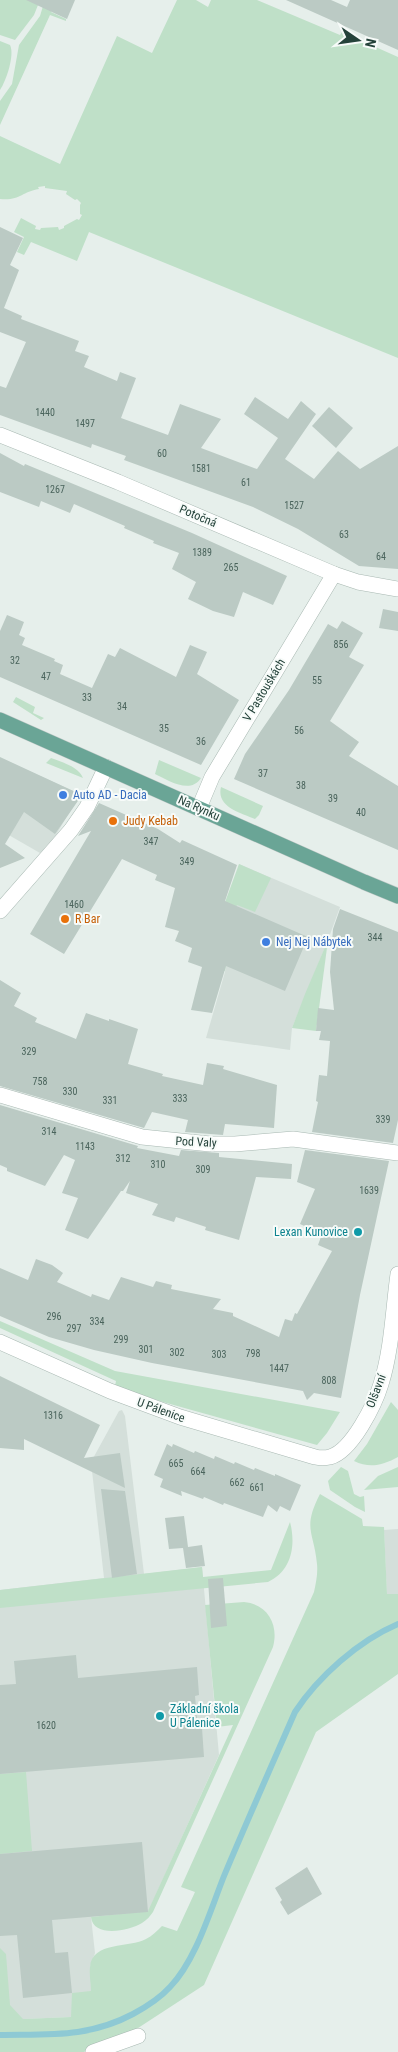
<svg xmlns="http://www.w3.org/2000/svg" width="398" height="2052" font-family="'Roboto Condensed',sans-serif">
<rect width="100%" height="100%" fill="#e6efeb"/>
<g fill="#d4dfda">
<polygon points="0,758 80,794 56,835 40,853 0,830"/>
<polygon points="239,864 340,907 328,940 292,1028 290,1050 206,1038 225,972"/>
<polygon points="122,1410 125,1416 144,1574 202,1567 219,1755 148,1912 91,1917 95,1953 90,1967 92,1991 71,2017 0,2020 0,1590 104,1578 91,1462 119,1411"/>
<polygon points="398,1529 398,1596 387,1597 384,1530"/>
</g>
<g fill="#bfe0c8">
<polygon points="0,0 40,0 34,15 15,40 0,35"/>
<polygon points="56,0 51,12 66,19 66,21 50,15 0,125 0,101 12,84 19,45 40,16 43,6"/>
<path d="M177,0H196L208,7L211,0H257L340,35L342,32L398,57V358L89,232L77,261L31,242L24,255L17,252L24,237L14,232L21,218L36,226L35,229L40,230L41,228L58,227L59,230L64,228V226L77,219L79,220L82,215L80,214V205L81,203L77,199L75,200L66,194L67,191L45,188V186L38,187L39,189C21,192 20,201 0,199V136L60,164L117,36L152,53Z"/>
<path d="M0,41L10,45C15,55 6,81 0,90Z"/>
<polygon points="16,697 35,707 33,713 44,718 41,720 13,702"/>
<path d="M51,758C62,762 79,767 83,778L46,763Z"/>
<path d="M159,760L201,778C190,795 168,780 155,774Z"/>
<path d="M221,787L263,806L259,815L255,819C241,813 216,807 221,787Z"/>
<polygon points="239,864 271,878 255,912 237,905 213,958 226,964 225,971 202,965"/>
<polygon points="328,940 316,1031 292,1028 305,994"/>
<polygon points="0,1321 115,1371 340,1412 327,1433 317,1445 163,1402 115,1386 116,1381 0,1328"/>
<path d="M391,1402L398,1410V1457C383,1465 370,1469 354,1461L367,1444Z"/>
<polygon points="341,1467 348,1471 354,1494 360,1497 364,1496 365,1512 355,1507 330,1490 328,1481"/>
<polygon points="398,1467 398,1487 364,1490 378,1476"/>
<path d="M320,1494L362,1519L363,1526L384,1527L387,1594H398V1674L316,1732L204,1985L135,2030L93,2045L84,2052H0V1948L6,1954L10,2005L23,2019L71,2017L72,1993L91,1991C91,1983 89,1975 90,1967C92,1941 130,1948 146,1939C152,1936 157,1931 162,1926L177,1931L195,1892L181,1887L314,1592C316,1583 318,1573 317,1564C314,1531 302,1529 320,1494Z"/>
<path d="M290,1522C296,1545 292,1571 268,1582L0,1608V1590L202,1567L203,1577L271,1570Z"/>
<path d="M244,1602C268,1604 279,1625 273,1647L153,1912C150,1916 147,1920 142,1923C129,1931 93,1938 91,1917L148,1911L233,1725L217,1727L205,1605Z"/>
<polygon points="26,1772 32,1851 0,1854 0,1774"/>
</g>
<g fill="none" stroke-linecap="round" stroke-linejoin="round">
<path stroke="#8ec9d4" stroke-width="6" d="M0,2035C49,2034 88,2038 133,2014C146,2007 160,1998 170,1987C196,1960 210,1911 224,1876C247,1821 271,1767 295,1712C318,1677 358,1641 398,1624"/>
</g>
<g fill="#bbcac4">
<polygon points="26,0 75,0 67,19"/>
<polygon points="286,0 331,0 347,7 350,0 398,0 398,50"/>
<polygon points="0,227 23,238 10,265 19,270 4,308 22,316 21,319 79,341 75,351 89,356 84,367 117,381 120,372 136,378 121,418 168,435 180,404 221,419 201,448 257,469 278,438 244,414 255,397 288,419 301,401 316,414 285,459 314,479 338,451 360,469 398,446 398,569 359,566 298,529 253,507 124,460 126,456 92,444 91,448 0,415 0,386 6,388 26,342 0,332"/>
<polygon points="329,407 353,428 336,448 312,426"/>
<polygon points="0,453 24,466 25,464 192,533 287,576 273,605 243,592 234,617 213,611 188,599 196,582 172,569 179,553 153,543 154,541 124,528 125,526 74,504 70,513 41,501 39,507 0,492"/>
<polygon points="383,609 398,612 398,631 379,628"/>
<polygon points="7,615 24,622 19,635 25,638 22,645 55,659 54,661 63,665 60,674 92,688 108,654 115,657 120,648 176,677 190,645 207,652 197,674 239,700 201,765 0,677 0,631"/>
<polygon points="342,621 363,633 349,657 364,665 330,721 359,742 349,756 398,786 398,850 234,779 245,754 289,690 328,624 337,629"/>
<polygon points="0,757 82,795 55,834 24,812 5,844 25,858 0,868"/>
<polygon points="99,803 158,829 180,843 182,840 237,865 225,901 308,937 285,991 226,966 212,1013 191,1010 202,967 188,962 192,948 175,941 179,931 165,927 175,888 155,880 157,875 122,859 64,954 30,934 91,831 78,836"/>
<polygon points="340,909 398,932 398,1120 393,1143 312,1132 318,1102 316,1101 319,1075 327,1076 330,1041 319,1040 321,1031 316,1031 318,1008 334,1010 330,972 333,929"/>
<polygon points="0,980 21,993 14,1006 37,1018 35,1022 76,1039 86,1013 109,1021 109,1019 138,1029 128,1064 163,1074 162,1076 203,1085 207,1063 224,1066 223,1069 277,1085 274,1128 225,1124 223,1135 185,1132 188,1120 152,1112 144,1128 0,1086"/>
<polygon points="0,1105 138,1146 137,1148 179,1156 181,1150 219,1153 219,1157 292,1164 291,1179 256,1177 239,1240 205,1230 206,1227 176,1217 174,1222 152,1215 158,1204 126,1193 130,1181 123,1191 121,1191 88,1239 65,1230 78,1198 62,1193 75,1160 64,1155 45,1186 7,1171 7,1168 0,1165"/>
<polygon points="305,1150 389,1161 360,1295 341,1398 314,1393 307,1400 303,1391 152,1363 94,1350 49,1337 0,1316 0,1268 28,1280 36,1259 52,1265 63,1273 57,1282 91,1297 92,1294 109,1300 121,1277 153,1287 156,1281 172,1285 171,1289 221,1299 213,1309 233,1313 233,1316 279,1337 285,1319 292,1321 295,1313 297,1314 332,1251 318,1245 322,1234 300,1224 315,1189 297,1182"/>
<polygon points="0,1376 100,1425 84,1458 120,1453 125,1488 24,1439 24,1450 0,1448"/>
<polygon points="167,1444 172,1447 173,1444 194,1453 195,1451 214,1459 215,1456 234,1464 235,1462 254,1470 255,1468 275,1476 275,1474 301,1485 290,1511 280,1506 277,1512 268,1505 263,1517 224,1503 223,1505 204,1497 203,1499 181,1491 182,1496 160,1487 163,1479 154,1475"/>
<polygon points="101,1489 125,1491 137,1574 112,1578"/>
<polygon points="184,1516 188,1547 202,1545 205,1566 186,1568 183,1548 169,1549 165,1518"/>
<polygon points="223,1578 227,1626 211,1628 208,1579"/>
<polygon points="76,1655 78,1678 197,1667 199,1695 195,1696 198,1729 202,1728 204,1757 0,1774 0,1685 16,1684 14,1661"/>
<polygon points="142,1842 148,1912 52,1920 55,1953 68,1952 72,1993 23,1998 17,1935 0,1936 0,1854"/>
<polygon points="307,1867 322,1894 288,1915 280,1902 282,1900 275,1888"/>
</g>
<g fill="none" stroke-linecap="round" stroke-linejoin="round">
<defs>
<g id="street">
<polyline points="0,435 118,482 334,574 358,582 398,589"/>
<polyline points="199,808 212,777 334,574"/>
<polyline points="0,911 71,830 87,807 106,767"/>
<polyline points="0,1095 142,1137 210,1144 235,1144 293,1139 398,1153"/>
<path d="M0,1342L110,1391L180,1417L315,1457C320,1458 325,1458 330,1457C352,1451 375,1404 381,1384C392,1349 393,1310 398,1274"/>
<polyline points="93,2052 138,2036"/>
</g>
<polyline id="primary" points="0,720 364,882 398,896"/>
</defs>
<use href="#street" stroke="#a8b8b2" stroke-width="16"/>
<use href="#primary" stroke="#c2cac8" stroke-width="16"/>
<use href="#street" stroke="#fff" stroke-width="15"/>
<use href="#primary" stroke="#6aa596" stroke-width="15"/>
</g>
<g fill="#3f7fe0" stroke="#f7fbf9" stroke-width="2">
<circle cx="63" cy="795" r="5"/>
<circle cx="266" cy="942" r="5"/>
</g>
<g fill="#e8710a" stroke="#f7fbf9" stroke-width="2">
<circle cx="113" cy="821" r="5"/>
<circle cx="65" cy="919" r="5"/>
</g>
<g fill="#0f9aa8" stroke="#f7fbf9" stroke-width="2">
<circle cx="358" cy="1232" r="5"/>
<circle cx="160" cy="1716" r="5"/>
</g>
<g text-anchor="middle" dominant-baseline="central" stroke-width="4" stroke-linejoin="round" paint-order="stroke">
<g font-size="10" fill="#4a645c">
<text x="45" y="412">1440</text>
<text x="85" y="423">1497</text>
<text x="162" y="453">60</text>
<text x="201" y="468">1581</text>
<text x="246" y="482">61</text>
<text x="55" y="489">1267</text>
<text x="294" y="505">1527</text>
<text x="344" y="534">63</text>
<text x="202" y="552">1389</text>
<text x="381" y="556">64</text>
<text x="231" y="567">265</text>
<text x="341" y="644">856</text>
<text x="15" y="660">32</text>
<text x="46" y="676">47</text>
<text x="317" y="680">55</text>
<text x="87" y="697">33</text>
<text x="122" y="706">34</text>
<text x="164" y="728">35</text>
<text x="299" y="730">56</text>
<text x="201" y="741">36</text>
<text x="263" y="773">37</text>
<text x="301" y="785">38</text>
<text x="333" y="798">39</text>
<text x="361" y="812">40</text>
<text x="151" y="841">347</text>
<text x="187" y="861">349</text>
<text x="74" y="904">1460</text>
<text x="375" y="937">344</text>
<text x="29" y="1051">329</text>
<text x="40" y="1081">758</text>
<text x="70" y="1091">330</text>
<text x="180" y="1098">333</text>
<text x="110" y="1100">331</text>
<text x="383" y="1119">339</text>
<text x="49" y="1131">314</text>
<text x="85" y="1146">1143</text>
<text x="123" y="1158">312</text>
<text x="158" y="1164">310</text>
<text x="203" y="1169">309</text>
<text x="369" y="1190">1639</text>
<text x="54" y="1316">296</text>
<text x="97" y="1321">334</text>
<text x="74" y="1328">297</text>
<text x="121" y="1339">299</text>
<text x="146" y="1349">301</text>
<text x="177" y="1352">302</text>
<text x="253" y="1353">798</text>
<text x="219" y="1354">303</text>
<text x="279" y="1368">1447</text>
<text x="329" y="1380">808</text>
<text x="53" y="1415">1316</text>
<text x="176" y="1463">665</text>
<text x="198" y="1471">664</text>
<text x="237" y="1482">662</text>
<text x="257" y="1487">661</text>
<text x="46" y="1725">1620</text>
</g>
<g font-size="12" fill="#24423a" stroke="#f7fbf9">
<text transform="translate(198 516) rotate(23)">Potočná</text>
<text transform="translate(264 690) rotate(-59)">V Pastouškách</text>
<text transform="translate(199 808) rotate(24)">Na Rynku</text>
<text transform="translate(196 1142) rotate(3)">Pod Valy</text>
<text transform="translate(376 1391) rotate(-69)">Olšavní</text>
<text transform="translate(161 1410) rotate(20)">U Pálenice</text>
</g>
<g font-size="12" fill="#366cbe" stroke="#f7fbf9" text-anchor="start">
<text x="73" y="795">Auto AD - Dacia</text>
<text x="276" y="942">Nej Nej Nábytek</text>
</g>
<g font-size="12" fill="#c56008" stroke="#f7fbf9" text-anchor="start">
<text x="123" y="821">Judy Kebab</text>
<text x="75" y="919">R Bar</text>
</g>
<g font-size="12" fill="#0d838f" stroke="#f7fbf9" text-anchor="end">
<text x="348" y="1232">Lexan Kunovice</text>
<text x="170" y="1709" text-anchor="start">Základní škola<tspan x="170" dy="14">U Pálenice</tspan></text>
</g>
</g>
<g transform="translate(358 40) rotate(103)" stroke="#f7fbf9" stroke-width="4" paint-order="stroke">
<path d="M0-4L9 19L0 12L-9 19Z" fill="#24423a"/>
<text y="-8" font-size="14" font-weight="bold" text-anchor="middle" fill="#24423a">N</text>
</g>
</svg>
